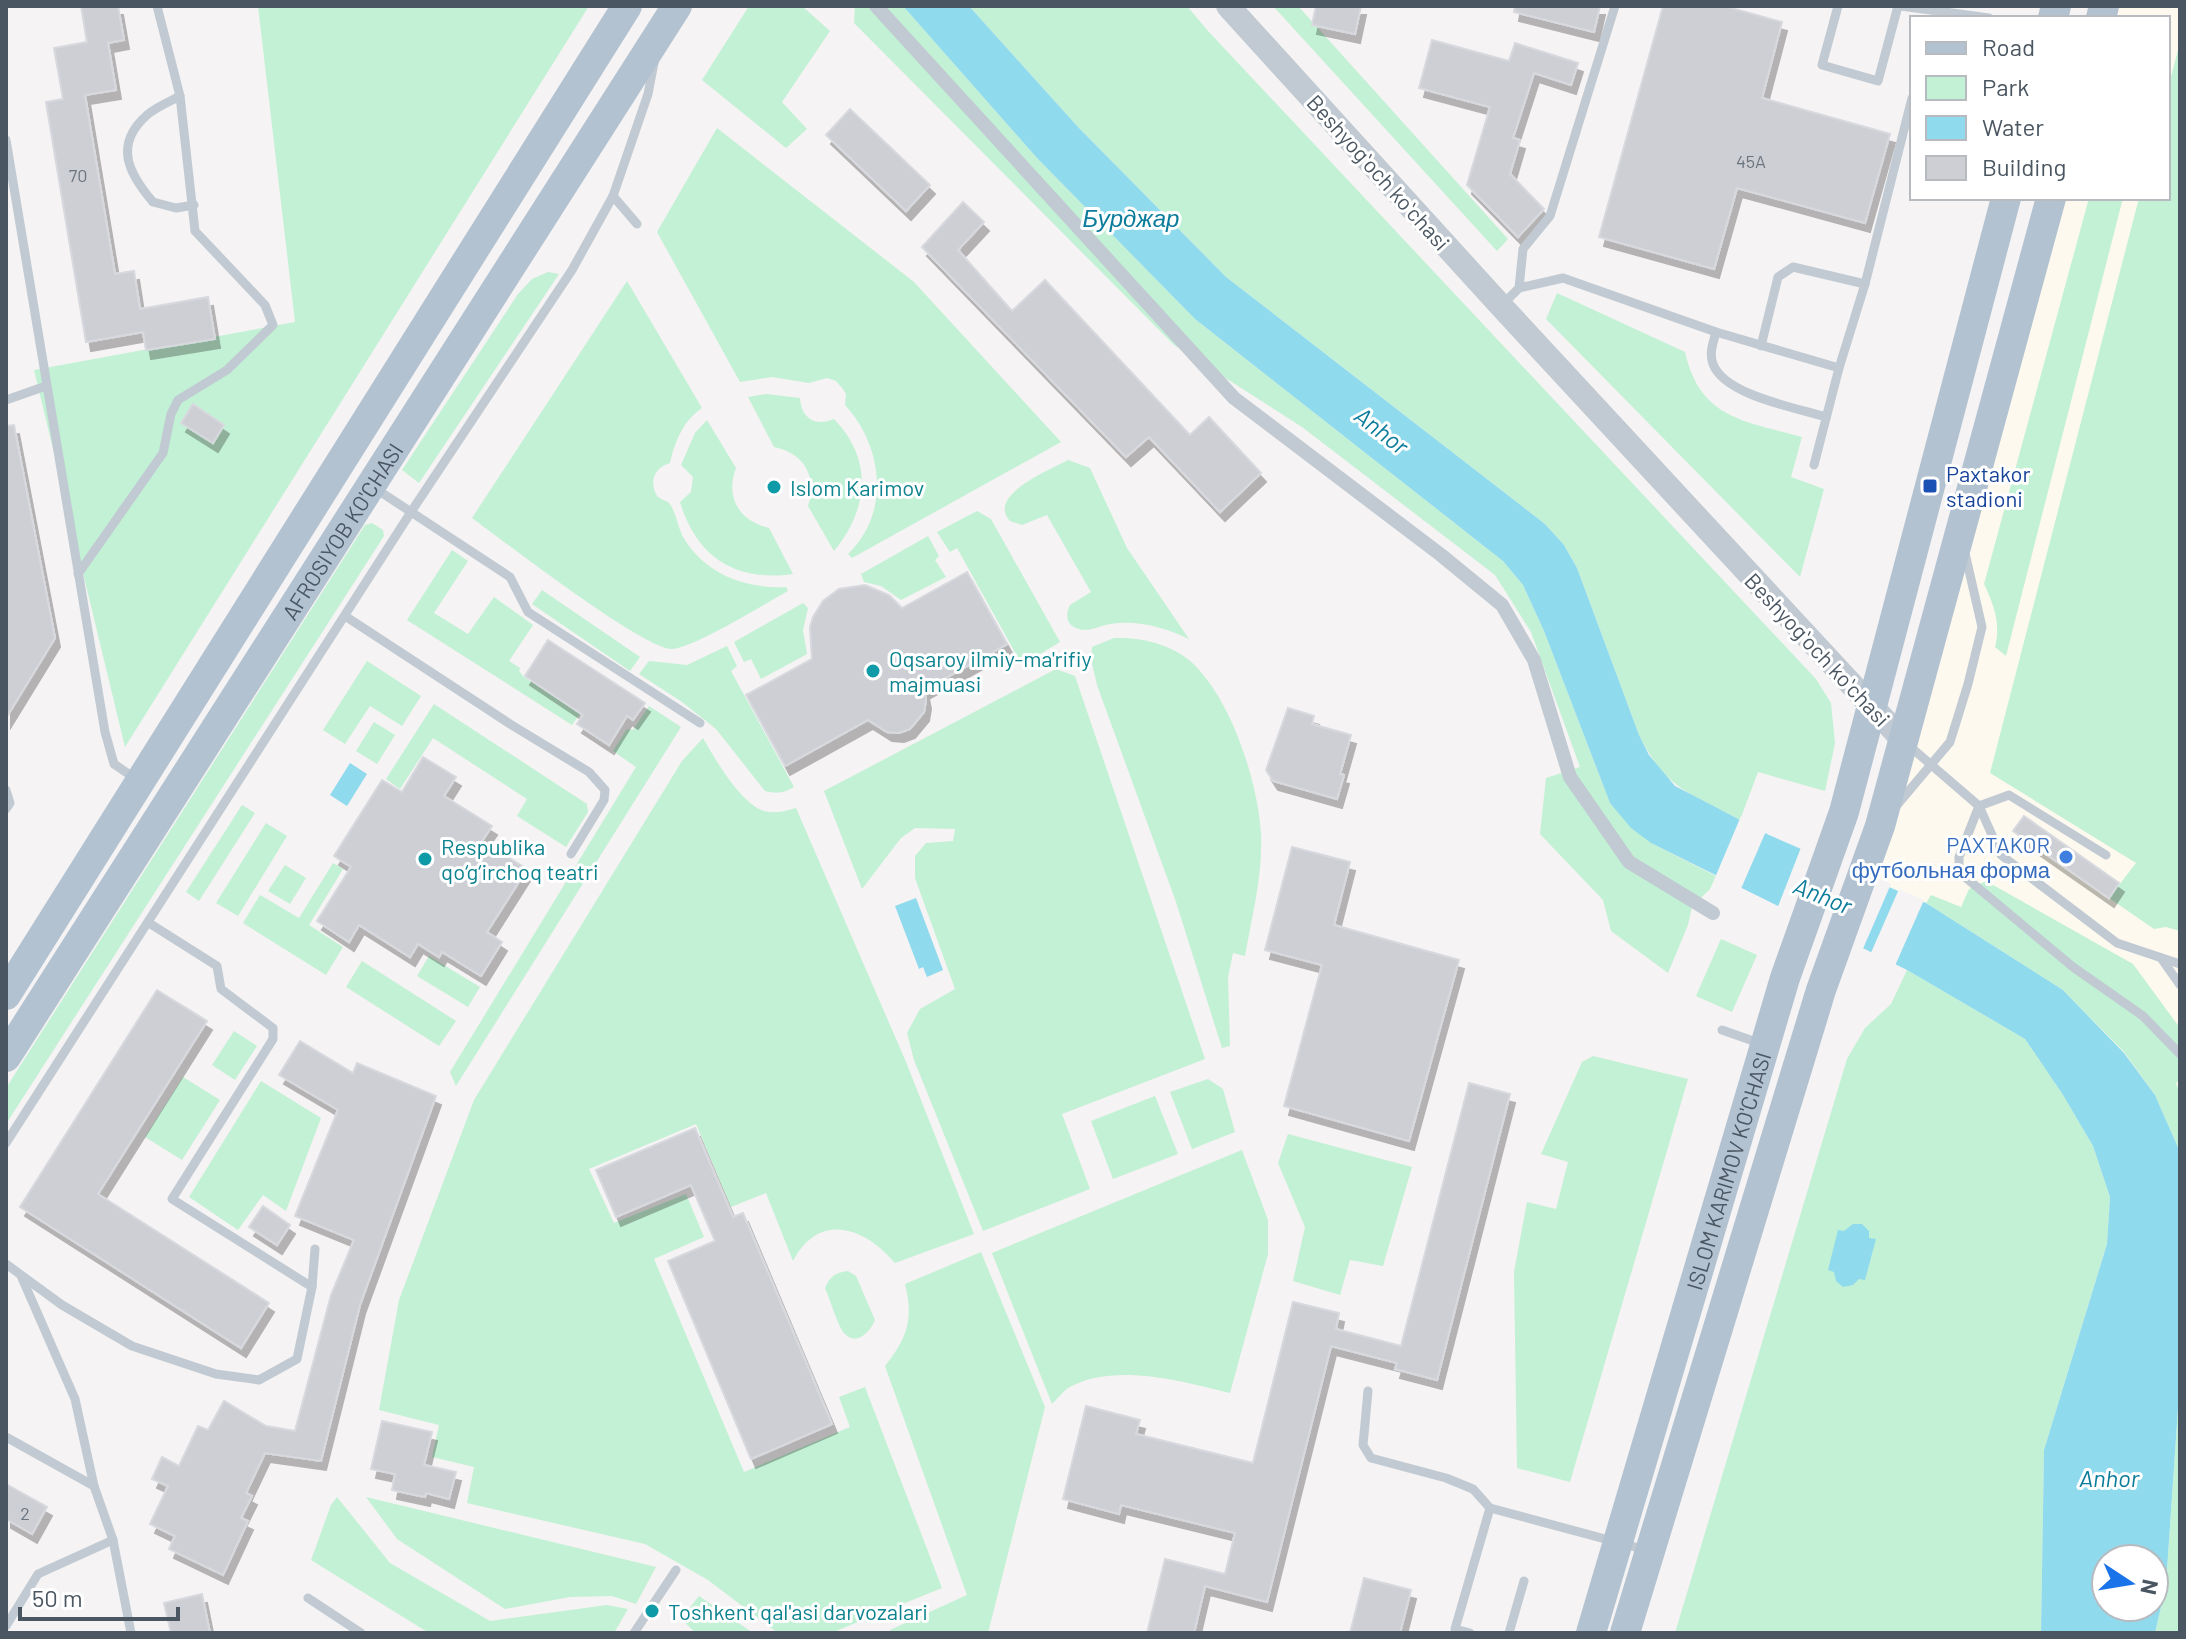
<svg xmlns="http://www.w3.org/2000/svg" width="2186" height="1639" font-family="Barlow,sans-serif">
<defs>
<filter id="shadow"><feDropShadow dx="5" dy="9" stdDeviation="0" flood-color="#0004"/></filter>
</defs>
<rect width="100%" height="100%" fill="#f5f3f3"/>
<path fill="#fdf9ef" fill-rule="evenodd" d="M2104,6H2180V1633H2084L2142,1163L1836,904L1880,825L2051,198H2168V18H2101ZM2106,1559H2154V1607H2106Z"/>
<g fill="#c3f1d5">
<polygon points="258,6 589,6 125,747 34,370 295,322"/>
<polygon points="749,6 802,6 830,31 782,102 807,129 786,148 702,80"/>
<polygon points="855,6 903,6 1037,158 1195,319 1503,561 1523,585 1544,631 1610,803 1651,843 1716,876 1710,889 1692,907 1688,925 1668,973 1611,931 1603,900 1540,834 1546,778 1580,767 1531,632 1495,575 1302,427 1174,345 854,23"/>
<path d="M969,6H1187L1208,31L1816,679L1831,703L1835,743L1825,791L1758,772L1740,820C1689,793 1666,789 1639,735L1577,568L1564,545L1545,524L1226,277L1078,127Z"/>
<polygon points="1273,6 1298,6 1508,239 1497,251"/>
<polygon points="2180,42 2180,931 2166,927 2154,929 2109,898 2136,863 1990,773 2139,198 2168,198 2168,88"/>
<path d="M717,128L914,282L1061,442L852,558L848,554C891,513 883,446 845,405L846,394L843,389L836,381L827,378L809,383L772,377L740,382L657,232Z"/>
<path d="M2089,198H2123L2006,656L1995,647C2001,624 1994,605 1984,584Z"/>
<polygon points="548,272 559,274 419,483 402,470 518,294 532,279"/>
<path d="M627,281L702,408C683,421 675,441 670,463C654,468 649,481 657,496C660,499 664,500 668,502C675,508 678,528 683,537C705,574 745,589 786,587L788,591C764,604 696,647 672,649C646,651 502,540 472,518Z"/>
<path d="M1557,293L1685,352C1700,419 1745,421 1802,437L1791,477L1824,489L1800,577L1546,319Z"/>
<path d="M766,394L800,398C801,418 815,427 834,419C874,460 868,510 834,551L808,506C818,477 804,453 774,447L748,397Z"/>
<path d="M707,420L736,468C725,497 739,521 769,528L793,574C736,582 697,558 680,502L691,492L693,477L681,465L695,433Z"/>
<path d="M1068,460L1090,468L1127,548L1189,639C1163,627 1138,620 1110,624C1100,626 1088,632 1079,629C1066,626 1065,615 1070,605L1091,592L1047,515L1022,525L1010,521C986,495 1050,470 1068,460Z"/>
<polygon points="977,511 991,519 1060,642 1022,665 957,548 950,552 937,532"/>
<polygon points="372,523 383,530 384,536 6,1124 6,1088 365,525"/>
<polygon points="928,536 939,556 935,560 946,577 901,600 881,586 864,582 861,574"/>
<polygon points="452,550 468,561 434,613 468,634 494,597 533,625 509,661 520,668 519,671 524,677 580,714 572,725 407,620"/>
<polygon points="542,590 640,657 630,671 532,604"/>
<polygon points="803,603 808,608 803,630 807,654 761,679 751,659 744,662 734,642"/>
<path d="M1114,638C1140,637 1168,643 1189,660C1230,695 1258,781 1261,834C1263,874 1252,916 1245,956L1233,953L1228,977L1230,1046L1222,1048L1176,902L1097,685L1091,659L1092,647Z"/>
<path d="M727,646L737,666L731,671L794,787C784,793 777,794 765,791L716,729L682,702L639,674L649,661L687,665Z"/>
<polygon points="367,661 421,696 402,726 370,706 345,744 323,730"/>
<polygon points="1056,669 1075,676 1205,1059 1062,1114 1090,1189 983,1231 914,1060 907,1033 920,1009 955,989 915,878 915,856 926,843 953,841 955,829 915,828 901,838 862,889 824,791"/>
<polygon points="434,704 587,804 588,812 566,847 517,816 527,799 433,738 400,789 386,779"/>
<polygon points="649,706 681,727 456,1086 450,1072 636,767 613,751 627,729 633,730"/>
<polygon points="374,722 395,735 377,764 356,751"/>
<path d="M703,738C715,759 740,803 764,811C775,814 786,811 796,808L906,1062L974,1234L895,1263C865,1227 819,1211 793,1261L766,1193L731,1207L696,1124L589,1169L614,1223L686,1194L704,1237L654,1259L744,1472L850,1427L839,1397L865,1387L942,1588L831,1633H778L708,1580L645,1544L467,1503L474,1467L432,1457L439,1425L379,1410L399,1300L474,1100L682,761Z"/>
<polygon points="242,805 255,813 199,901 186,892"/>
<polygon points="266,823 287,836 238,916 216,903"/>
<polygon points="333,863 343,869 309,925 343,947 326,975 243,923 260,895 299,918"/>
<polygon points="285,865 306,878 290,904 268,891"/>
<polygon points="1986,881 2133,964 2180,1028 2180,1080 2176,1083 2180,1094 2180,1152 2155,1095 2124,1052 2063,990 1926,903 1931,895 1961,907 1969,889"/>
<polygon points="1721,939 1757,955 1732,1012 1696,996"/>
<polygon points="429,956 480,987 468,1007 417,976"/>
<polygon points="362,961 456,1021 439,1046 346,987"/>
<polygon points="1907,970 2025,1039 2063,1095 2093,1146 2110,1197 2107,1244 2044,1450 2041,1633 1675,1633 1847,1059 1865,1028 1891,1004"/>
<polygon points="234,1031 257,1046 235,1080 212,1065"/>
<polygon points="1593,1056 1688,1079 1570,1482 1517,1468 1514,1272 1527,1202 1556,1209 1568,1162 1541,1154 1582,1062"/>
<polygon points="183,1077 220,1100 182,1160 145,1137"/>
<polygon points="1208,1079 1223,1089 1235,1132 1192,1149 1170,1092"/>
<polygon points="261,1081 321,1118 286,1211 263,1195 238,1230 189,1197"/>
<polygon points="1155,1096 1178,1154 1113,1179 1091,1121"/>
<polygon points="1288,1134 1412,1167 1383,1266 1350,1260 1340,1295 1293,1281 1305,1227 1278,1163"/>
<path d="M1242,1150L1268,1220V1254L1230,1393C1185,1382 1115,1362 1070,1387C1064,1390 1058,1398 1052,1404L992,1253Z"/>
<path d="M981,1252L1045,1407L988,1633H891L890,1630L967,1595L885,1366C907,1338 914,1320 905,1284Z"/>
<path d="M848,1271L856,1276L875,1320C870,1332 856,1347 844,1333C837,1324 830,1299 825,1288C830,1276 835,1273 848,1271Z"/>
<polygon points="2180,1379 2180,1633 2155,1633 2166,1585"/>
<polygon points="337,1497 390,1563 490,1621 607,1605 628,1609 614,1633 429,1633 311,1560 331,1505"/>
<polygon points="366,1497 656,1567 636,1604 612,1596 570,1597 505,1609 397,1539"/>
<polygon points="699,1596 753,1633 696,1633 681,1619"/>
</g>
<g fill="#90daee" fill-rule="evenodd">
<path d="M903,6H969L1078,127L1226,277L1545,524L1564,545L1577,568L1639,735L1649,755L1675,786L1769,835L1926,903L2063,990L2124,1053L2155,1095L2180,1152V1379L2166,1585L2155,1633H2041L2044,1450L2107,1244L2110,1197L2093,1146L2063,1095L2025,1039L1907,970L1651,843L1631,828L1610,803L1544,631L1523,585L1503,561L1195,319L1037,158ZM2106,1559H2154V1607H2106Z"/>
<polygon points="350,763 367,774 347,806 330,795"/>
<polygon points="916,898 943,970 927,977 923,967 919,969 895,906"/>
<polygon points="1853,1224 1862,1224 1869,1231 1869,1238 1876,1239 1865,1280 1859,1279 1853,1285 1843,1287 1836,1281 1834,1272 1828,1270 1838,1230 1844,1231"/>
</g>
<g fill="#f5f3f3">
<polygon points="1741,816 1767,829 1740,891 1714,880"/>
<polygon points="1802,845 1891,884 1862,951 1777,909"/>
<polygon points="1899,889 1924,900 1894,968 1870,955"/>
</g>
<g fill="#cdcfd5" stroke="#d7d9de" stroke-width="2" filter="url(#shadow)">
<polygon points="81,6 118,6 124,40 108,43 116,90 85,95 115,274 134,271 140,309 208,297 215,339 146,350 143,332 86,342 46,102 63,99 54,48 87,42"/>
<polygon points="1316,6 1361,6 1355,34 1312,25"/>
<polygon points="1515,6 1600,6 1594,32 1514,12"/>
<polygon points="1663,6 1724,6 1782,22 1762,98 1890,134 1865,223 1737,188 1714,269 1599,237"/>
<polygon points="1432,40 1509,61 1515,43 1578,63 1571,85 1534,73 1513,138 1520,140 1510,174 1544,209 1518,237 1467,185 1490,107 1419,88"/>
<polygon points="850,109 930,185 906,211 826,135"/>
<polygon points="963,202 984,222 958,250 1012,311 1045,280 1190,435 1209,417 1261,473 1220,512 1149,437 1126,457 922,247"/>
<polygon points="193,404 224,425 213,443 181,423"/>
<polygon points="14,425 55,638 6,718 6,426"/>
<polygon points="967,572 1007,644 924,690 926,700 924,712 910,729 899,733 887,732 868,720 785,766 746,695 812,659 810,627 813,617 823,601 839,589 865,585 889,595 902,608"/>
<polygon points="548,640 645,703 633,720 627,716 609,745 577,724 583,715 525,676"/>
<polygon points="1288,708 1314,716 1312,724 1351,735 1340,774 1344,775 1337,799 1273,781 1266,770"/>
<polygon points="423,757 456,777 444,796 492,826 482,841 527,869 487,932 502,942 481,976 442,952 439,957 418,944 410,957 359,925 349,942 317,921 351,867 334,856 382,780 402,792"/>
<polygon points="2024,816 2119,883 2109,898 2013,831"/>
<polygon points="1292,847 1350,862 1334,925 1459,960 1409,1141 1284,1106 1322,965 1265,950"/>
<polygon points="157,990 207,1021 98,1194 269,1303 241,1348 20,1207"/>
<polygon points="300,1041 353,1073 357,1063 436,1096 360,1305 321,1461 265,1453 246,1493 252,1496 241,1518 248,1521 223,1575 169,1549 175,1536 150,1524 168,1486 152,1479 162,1457 179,1466 198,1426 208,1430 224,1401 266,1426 295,1431 331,1295 354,1240 295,1216 338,1110 279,1075"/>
<polygon points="1469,1083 1510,1094 1437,1380 1395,1369 1397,1363 1331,1346 1267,1602 1205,1586 1194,1633 1147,1633 1165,1559 1225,1574 1235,1533 1121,1505 1119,1514 1063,1499 1086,1406 1140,1420 1136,1434 1253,1463 1293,1302 1339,1313 1336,1329 1401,1346"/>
<polygon points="695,1128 733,1217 743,1213 832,1424 751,1459 668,1261 715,1241 691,1185 616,1217 596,1170"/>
<polygon points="263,1206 290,1225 277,1245 249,1227"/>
<polygon points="382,1421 432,1432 424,1465 456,1472 449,1499 426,1493 425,1497 392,1490 395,1474 371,1469"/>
<polygon points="6,1484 47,1507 32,1534 6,1519"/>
<polygon points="1364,1578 1411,1590 1400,1633 1350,1633"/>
<polygon points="202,1594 210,1633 171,1633 164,1603"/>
</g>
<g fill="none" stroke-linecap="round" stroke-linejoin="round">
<g stroke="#c1cad2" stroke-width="9">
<polyline points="1838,6 1822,65 1878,81 1898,6"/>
<polyline points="1901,6 1989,18"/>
<path d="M180,96C169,102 156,107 147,115C113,145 129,174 153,202L176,208L194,205"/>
<polyline points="6,140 105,732 114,764 136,779"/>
<polyline points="613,196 637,224"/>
<polyline points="1519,288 1563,278 1716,332 1839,368 1814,465"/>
<polyline points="1503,304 1519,288 1523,249 1550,216 1615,6"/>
<path d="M1716,332C1713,343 1709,353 1713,364C1724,395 1797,408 1826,417"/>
<polyline points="1761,346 1778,277 1793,267 1865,284 1912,98"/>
<polyline points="1839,368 1865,284"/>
<polyline points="6,400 46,386"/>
<polyline points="373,487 510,577 528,612 700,723"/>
<polyline points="78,574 163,453 171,414 178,400 227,370 273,325 265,305 195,231 180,96 157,6"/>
<polyline points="345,616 510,724 589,772 605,790 604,800 571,854"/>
<polyline points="1907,744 1979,806 2001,855 2117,943 2180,964"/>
<polyline points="6,790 10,803 6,809"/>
<polyline points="1897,805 1950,742 1968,684 1982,627 1965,553"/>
<polyline points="2106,855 2009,795 1979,806 1959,857 1959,872 2073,967 2143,1016 2180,1054"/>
<polyline points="149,923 217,966 221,989 273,1028 273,1039 172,1199 312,1287"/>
<polyline points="2161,958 2180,985"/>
<polyline points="1722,1030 1762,1044"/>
<polyline points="6,1143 411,512 572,270 613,196 648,94 654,63"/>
<polyline points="6,1264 62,1305 132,1346 216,1374 259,1380 297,1359 312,1287 315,1249"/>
<polyline points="22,1278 75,1399 94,1486 113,1540 131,1633"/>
<polyline points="1368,1391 1363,1445 1371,1458 1446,1478 1473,1489 1490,1508 1646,1550"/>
<polyline points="6,1437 94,1486"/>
<polyline points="308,1598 361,1633"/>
<polyline points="6,1626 38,1574 113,1540"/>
<polyline points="634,1633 676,1570"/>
<polyline points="1470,1633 1455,1629 1490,1508"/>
<polyline points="1509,1633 1524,1581"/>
</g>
<polyline stroke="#c1cad2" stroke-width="14" points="876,6 1234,398 1441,555 1502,605 1534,660 1570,777 1629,862 1713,913"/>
<polyline stroke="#c1cad2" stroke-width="24" points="1228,6 1501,306 1903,740"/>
<g stroke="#b3c2d1" stroke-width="30">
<polyline points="2053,18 2056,6"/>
<polyline points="2101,18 2104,6"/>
<polyline points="6,995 627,6"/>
<path id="s1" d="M6,1057L677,6"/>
<path id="s2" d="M1591,1633L1785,978L1844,812L2006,198"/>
<polyline points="1625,1633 1821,990 1880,826 2051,198"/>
</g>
</g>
<rect fill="#1a4fb4" stroke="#fff" stroke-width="3" x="1922" y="478" width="16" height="16" rx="4"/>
<g fill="#0f9aa8" stroke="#fff" stroke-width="3">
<circle cx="774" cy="487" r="8"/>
<circle cx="873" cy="671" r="8"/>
<circle cx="425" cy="859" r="8"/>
<circle cx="652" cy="1611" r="8"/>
</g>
<circle fill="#3f7fe0" stroke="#fff" stroke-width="3" cx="2066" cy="857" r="8"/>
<g text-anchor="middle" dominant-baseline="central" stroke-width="6" stroke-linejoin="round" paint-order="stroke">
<g font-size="18" fill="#6b747e">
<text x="1751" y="161">45A</text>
<text x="78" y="175">70</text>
<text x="25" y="1513">2</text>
</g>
<g font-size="22" fill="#4a5661" stroke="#fff">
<text transform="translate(1379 172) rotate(48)">Beshyogʻoch koʻchasi</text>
<text stroke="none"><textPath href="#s1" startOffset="624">AFROSIYOB KO'CHASI</textPath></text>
<text transform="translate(1818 649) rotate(47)">Beshyogʻoch koʻchasi</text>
<text stroke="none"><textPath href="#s2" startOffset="482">ISLOM KARIMOV KO'CHASI</textPath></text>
</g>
<g font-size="22" fill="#164399" stroke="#fff" text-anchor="start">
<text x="1946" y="473">Paxtakor<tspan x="1946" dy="25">stadioni</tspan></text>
</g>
<g font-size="22" fill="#0d838f" stroke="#fff" text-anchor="start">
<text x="790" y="487">Islom Karimov</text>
<text x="889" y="658">Oqsaroy ilmiy-ma'rifiy<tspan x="889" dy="25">majmuasi</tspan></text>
<text x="441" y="846">Respublika<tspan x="441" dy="25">qo‘g‘irchoq teatri</tspan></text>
<text x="668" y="1611">Toshkent qal'asi darvozalari</text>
</g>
<g font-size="22" fill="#366cbe" stroke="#fff" text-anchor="end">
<text x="2050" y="844">PAXTAKOR<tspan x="2050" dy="25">футбольная форма</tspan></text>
</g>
<g font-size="24" font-style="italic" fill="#0c7c9b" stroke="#fff">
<text x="1131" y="217">Бурджар</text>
<text transform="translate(1382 430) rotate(38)">Anhor</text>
<text transform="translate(1823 895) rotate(22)">Anhor</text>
<text x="2109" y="1477">Anhor</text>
</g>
</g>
<rect width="2186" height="1639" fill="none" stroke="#4a5661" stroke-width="16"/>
<rect x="1910" y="16" width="260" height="184" fill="#ffffff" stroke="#b7bbc0" stroke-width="2"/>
<rect x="1926" y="42" width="40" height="12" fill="#b3c2d1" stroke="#b7bbc0" stroke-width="2"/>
<text x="1982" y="56" font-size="24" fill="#4a5661">Road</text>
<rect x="1926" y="76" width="40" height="24" fill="#c3f1d5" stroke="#b7bbc0" stroke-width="2"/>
<text x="1982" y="96" font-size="24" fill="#4a5661">Park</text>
<rect x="1926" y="116" width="40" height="24" fill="#90daee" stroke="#b7bbc0" stroke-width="2"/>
<text x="1982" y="136" font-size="24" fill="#4a5661">Water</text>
<rect x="1926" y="156" width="40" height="24" fill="#cdcfd5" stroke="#b7bbc0" stroke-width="2"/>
<text x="1982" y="176" font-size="24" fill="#4a5661">Building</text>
<g transform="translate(2130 1583) rotate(102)"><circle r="38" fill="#ffffff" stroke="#b7bbc0" stroke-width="2"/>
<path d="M0-6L14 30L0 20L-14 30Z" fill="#1a73e8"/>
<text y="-12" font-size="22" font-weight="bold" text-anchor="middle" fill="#4a5661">N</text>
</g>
<path d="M20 1607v12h158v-12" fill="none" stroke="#4a5661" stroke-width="4"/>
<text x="32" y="1607" font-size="24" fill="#4a5661" stroke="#ffffff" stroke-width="6" paint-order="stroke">50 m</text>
</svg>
